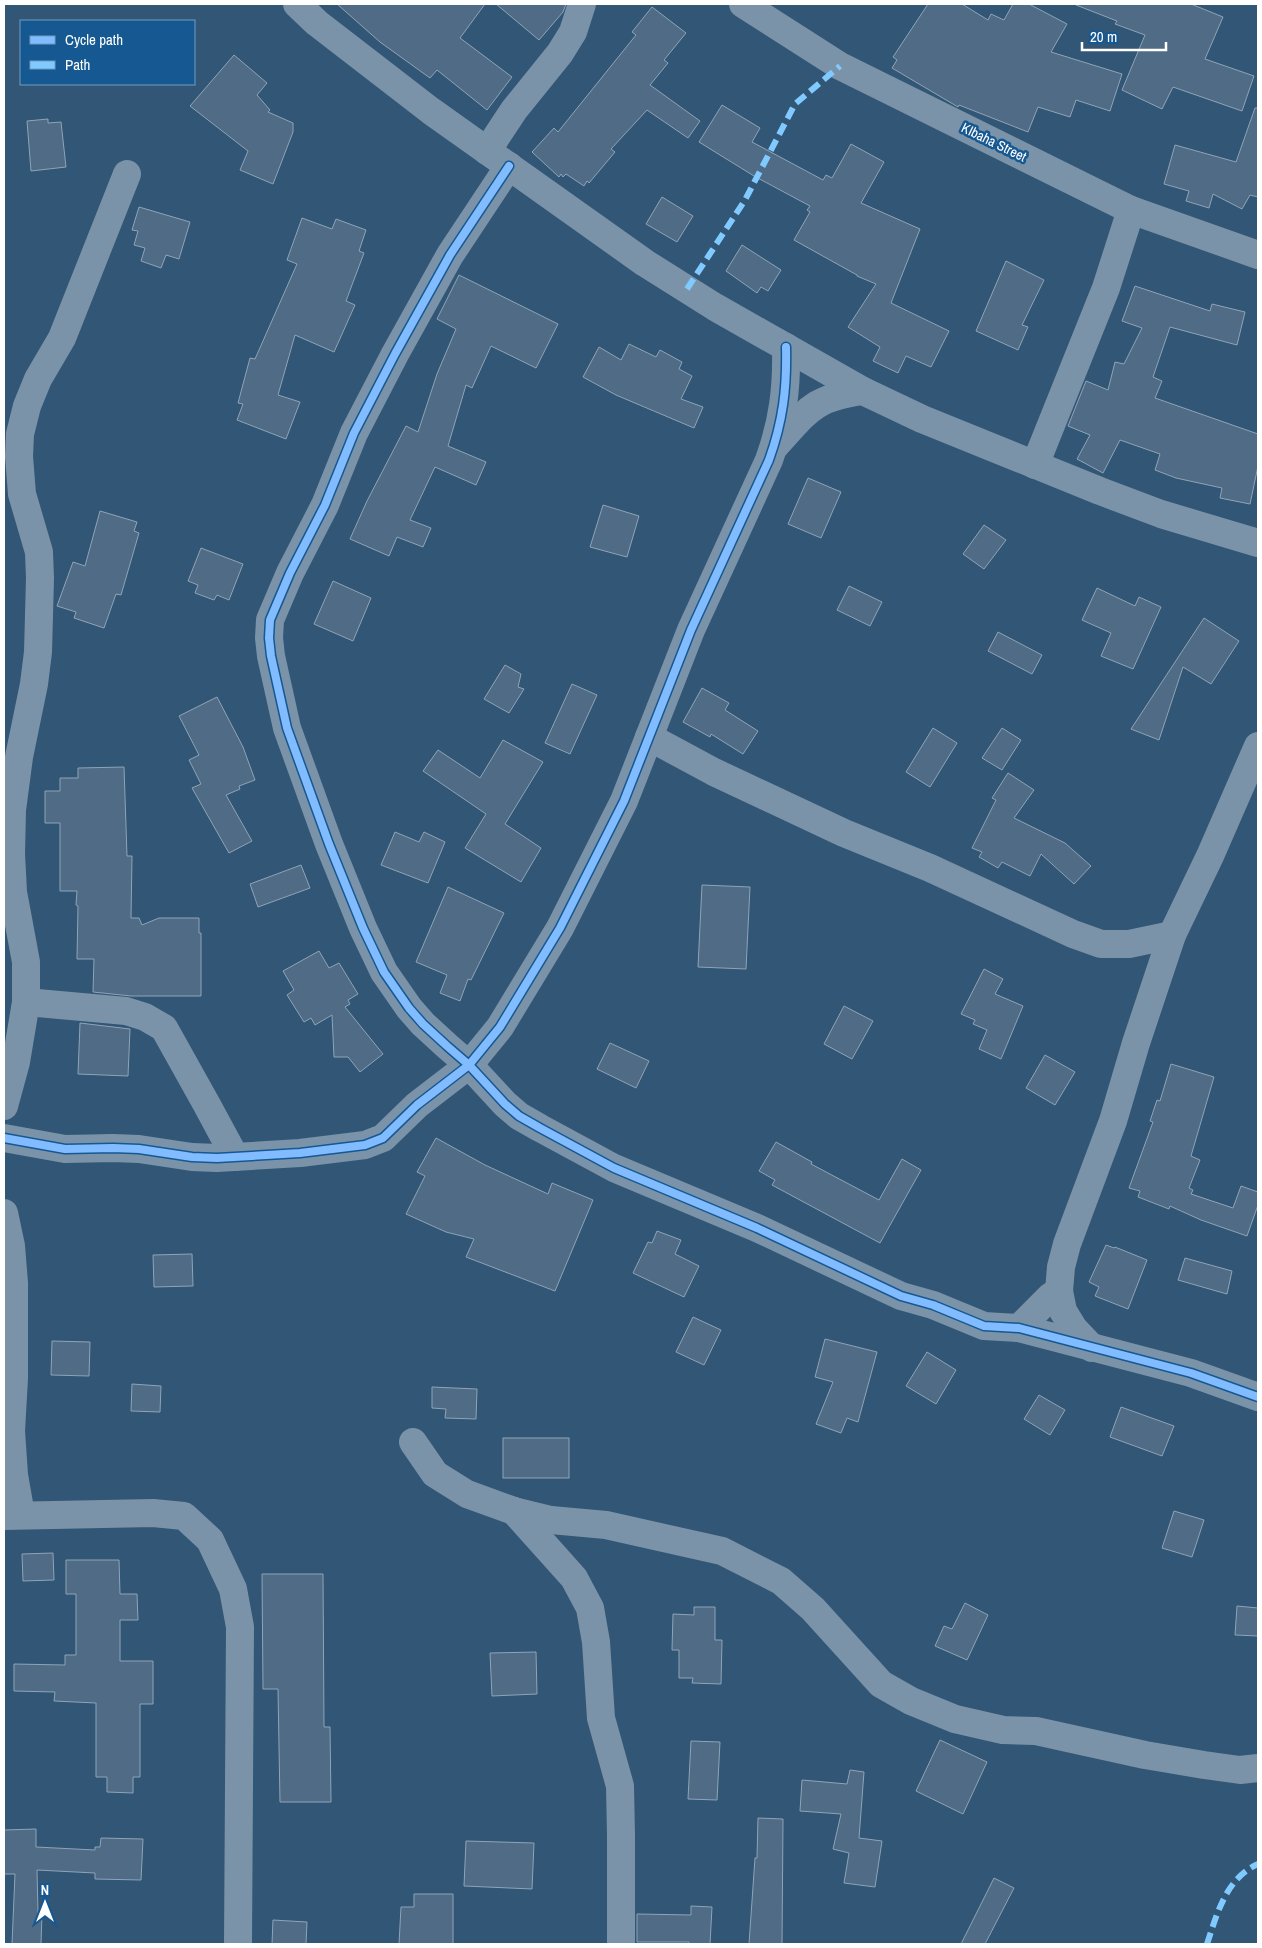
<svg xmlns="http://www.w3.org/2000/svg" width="1262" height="1948" font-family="'Archivo Narrow',sans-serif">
<rect width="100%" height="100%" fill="#325676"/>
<g fill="#4f6b85" stroke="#8fa4b7">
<polygon points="337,4 485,4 460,38 512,77 487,110 437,70 430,78 380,42"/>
<polygon points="496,4 566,4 563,12 539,40"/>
<polygon points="928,4 962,4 988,20 991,14 1004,20 1013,4 1029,4 1067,24 1051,52 1122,74 1110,111 1076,100 1070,117 1038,107 1028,132 959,105 958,107 892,68 897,60 893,57"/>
<polygon points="1076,4 1191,4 1223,17 1205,59 1254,76 1242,111 1173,87 1162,109 1122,90 1145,35 1115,24 1117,21 1076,5"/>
<polygon points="652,7 686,33 664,60 668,63 650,85 700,121 688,138 647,110 611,149 615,152 589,183 587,181 584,186 566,174 563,177 561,174 559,177 532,152 554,128 558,132 636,35 632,32"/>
<polygon points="234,55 267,83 257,95 270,110 268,112 293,123 293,132 273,184 240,170 248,151 190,106"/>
<polygon points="722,105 760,128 752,142 823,180 826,175 832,178 851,144 884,162 861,203 920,229 891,303 949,331 931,367 906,356 898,373 873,361 880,347 848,327 876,284 857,276 857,275 794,240 810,212 807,210 810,206 754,176 699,142"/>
<polygon points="1255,108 1258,108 1258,197 1250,195 1242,209 1213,194 1209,208 1186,201 1189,191 1164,184 1175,145 1236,162"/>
<polygon points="48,119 48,123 61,122 66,167 31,171 27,121"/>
<polygon points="662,197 693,216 677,242 646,224"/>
<polygon points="139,207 190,222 179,259 166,255 161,268 141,261 145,248 134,245 138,231 132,230"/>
<polygon points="302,218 332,229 336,219 366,230 359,251 364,253 346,301 355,305 334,352 295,335 278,395 300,402 286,439 237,420 243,404 238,403 250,358 255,359 297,264 287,260"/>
<polygon points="742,245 781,270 768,291 761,287 757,293 726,271"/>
<polygon points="1006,261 1044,280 1022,325 1028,327 1018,350 976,331"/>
<polygon points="459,275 558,324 536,368 491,346 472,388 466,385 448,446 486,462 476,485 435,467 410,520 431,528 423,547 397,537 389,556 350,539 367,501 406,426 418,432 437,374 456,329 437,319"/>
<polygon points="1135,286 1210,311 1212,304 1245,312 1237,345 1170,327 1153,377 1162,381 1155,398 1258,434 1258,466 1250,504 1220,498 1222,488 1176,478 1155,470 1160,454 1120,440 1103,473 1077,459 1090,435 1068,426 1086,381 1108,390 1115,362 1124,364 1142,328 1122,321"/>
<polygon points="629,344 656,357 660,350 682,362 679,369 692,376 681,399 703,407 694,428 616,395 583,377 599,347 621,360"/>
<polygon points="808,478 841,492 821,538 788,524"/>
<polygon points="603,505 639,516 627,557 590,547"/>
<polygon points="100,511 137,522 134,531 139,533 121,595 116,594 104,628 74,618 76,612 57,606 73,562 85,566"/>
<polygon points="984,525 1006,540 984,569 963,554"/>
<polygon points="201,548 243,564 229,600 217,595 214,600 195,593 198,585 188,581"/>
<polygon points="333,581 371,598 353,641 314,624"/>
<polygon points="849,586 882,602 870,626 837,610"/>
<polygon points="1097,588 1135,606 1139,597 1161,607 1133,669 1101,656 1111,633 1082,620"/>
<polygon points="1204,618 1239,641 1211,684 1183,667 1159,740 1131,729"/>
<polygon points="998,632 1042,655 1032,674 988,651"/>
<polygon points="505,665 521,674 518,687 524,689 509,713 484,699"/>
<polygon points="572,684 597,695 570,754 545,743"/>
<polygon points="702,688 729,703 725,710 758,731 743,754 711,734 710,737 683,722"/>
<polygon points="217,697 243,747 255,780 239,786 240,789 226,795 252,841 229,853 192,788 201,784 189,760 199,755 179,716"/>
<polygon points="933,728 957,743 930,787 906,772"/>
<polygon points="1002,728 1021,740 1002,770 982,758"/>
<polygon points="503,740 543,762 505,824 541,848 521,882 465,848 486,814 423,771 438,750 480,778"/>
<polygon points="124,767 127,856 132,856 131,918 139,918 142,925 159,918 199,918 199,933 201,933 201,996 131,996 93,992 94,959 77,959 78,906 76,905 77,891 60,891 60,823 45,823 45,791 60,791 60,778 78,778 78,768"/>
<polygon points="1008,773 1034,790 1014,818 1065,843 1091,866 1074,884 1041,854 1030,876 1002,862 998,868 979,857 982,852 972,848 996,800 992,798"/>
<polygon points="395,832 419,842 424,832 445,842 428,883 381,865"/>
<polygon points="301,865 310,888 258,907 250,884"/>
<polygon points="702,885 750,887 746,969 698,967"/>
<polygon points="448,887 504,913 471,980 468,979 460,1001 440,993 447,975 416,962"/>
<polygon points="319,951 329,968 339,963 358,994 348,1000 350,1004 345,1007 383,1054 360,1072 348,1057 334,1057 332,1015 315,1025 311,1018 304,1022 287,995 294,990 283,971"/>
<polygon points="984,969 1003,979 995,994 1023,1006 1001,1059 979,1049 987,1030 973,1024 975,1020 961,1014"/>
<polygon points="844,1006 873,1021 852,1059 824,1044"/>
<polygon points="80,1023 130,1029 128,1076 78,1074"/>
<polygon points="610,1043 649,1061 636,1088 597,1069"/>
<polygon points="1045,1055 1075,1072 1055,1105 1026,1088"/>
<polygon points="1171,1064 1214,1077 1191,1156 1200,1160 1189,1188 1193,1190 1191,1194 1233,1208 1241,1186 1258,1192 1258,1205 1247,1236 1201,1220 1170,1206 1169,1209 1138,1197 1140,1191 1129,1188 1153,1122 1150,1121 1157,1100 1160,1101"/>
<polygon points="436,1138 485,1165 548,1194 552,1183 593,1200 555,1291 466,1257 474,1239 446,1232 406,1214 425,1176 417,1172"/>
<polygon points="776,1142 812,1162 811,1164 879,1200 902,1159 921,1170 880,1243 772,1185 775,1180 759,1171"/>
<polygon points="657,1231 681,1240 675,1254 699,1266 684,1297 633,1273 648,1242 652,1243"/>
<polygon points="1106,1245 1114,1248 1115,1247 1147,1260 1128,1309 1095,1296 1099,1287 1089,1282"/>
<polygon points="192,1254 193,1286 154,1287 153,1255"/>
<polygon points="1185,1258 1232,1271 1227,1294 1178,1280"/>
<polygon points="693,1317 721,1330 704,1365 676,1352"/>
<polygon points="825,1339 877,1352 858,1422 847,1418 841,1433 816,1424 833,1382 815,1377"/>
<polygon points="52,1341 90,1342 89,1376 51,1375"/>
<polygon points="927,1352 956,1370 936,1404 906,1386"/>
<polygon points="132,1384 161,1386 160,1412 131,1411"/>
<polygon points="432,1387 477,1389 476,1419 445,1418 446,1409 432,1408"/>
<polygon points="1039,1395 1065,1410 1050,1435 1024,1419"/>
<polygon points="1121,1407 1174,1426 1162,1456 1110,1437"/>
<rect x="503" y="1438" width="66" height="40"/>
<polygon points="1174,1511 1204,1520 1192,1557 1162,1548"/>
<polygon points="53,1553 54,1580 23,1581 22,1554"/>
<polygon points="66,1560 119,1560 120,1594 137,1594 138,1620 120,1620 120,1661 153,1661 153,1704 140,1704 140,1777 133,1777 133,1793 107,1792 107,1777 96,1777 96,1703 54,1701 55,1692 14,1691 14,1664 65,1665 65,1655 76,1655 76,1594 66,1594"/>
<polygon points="262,1574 323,1574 324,1727 330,1727 331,1802 280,1802 278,1689 263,1689"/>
<polygon points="965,1603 988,1615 967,1660 935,1646 944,1626 952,1629"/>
<polygon points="1237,1606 1258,1608 1258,1636 1235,1635"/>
<polygon points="694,1607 715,1607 715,1640 722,1640 721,1684 692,1683 693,1678 679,1678 679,1650 672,1650 673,1614 694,1615"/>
<polygon points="536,1652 537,1694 492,1696 490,1653"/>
<polygon points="940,1740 987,1762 963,1814 916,1791"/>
<polygon points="691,1741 720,1742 717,1800 688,1799"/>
<polygon points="850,1770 864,1772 859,1838 882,1841 875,1887 844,1883 849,1853 833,1849 841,1814 800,1811 802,1780 847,1784"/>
<polygon points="758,1818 783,1819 782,1944 749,1944 755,1858 757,1858"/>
<polygon points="36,1829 36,1847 95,1850 95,1847 100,1847 101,1838 143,1839 141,1880 95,1879 95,1873 37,1870 38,1913 42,1913 41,1944 12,1944 15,1874 4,1874 4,1830"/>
<polygon points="466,1841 534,1843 532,1889 464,1886"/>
<polygon points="994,1878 1014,1888 985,1944 961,1944"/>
<polygon points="414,1894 453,1894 453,1944 399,1944 401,1907 414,1907"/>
<polygon points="691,1906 712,1907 710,1944 689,1944 689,1942 637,1942 637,1914 691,1915"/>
<polygon points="273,1920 307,1922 306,1944 272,1944"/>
</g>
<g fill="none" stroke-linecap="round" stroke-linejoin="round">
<g stroke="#7a93a9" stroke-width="28">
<polyline points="297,4 317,23 431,111 645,263 715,307 863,391 922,419 1100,491 1161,514 1258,543"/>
<polyline points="743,4 840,66 1131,210 1258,255"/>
<polyline points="487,151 514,110 560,53 573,32 582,4"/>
<polyline points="509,166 450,255 395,354 354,433 325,505 290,573 270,620 269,638 271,656 287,728 329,844 363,928 384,972 409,1008 423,1024 447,1046 469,1065 505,1104 519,1116 540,1128 614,1168 757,1228 901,1296 933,1305 984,1326 1019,1328 1191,1373 1258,1397"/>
<path d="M776,445C808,410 813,398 863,391"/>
<polyline points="1035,465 1106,288 1131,210"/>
<polyline points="649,737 714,772 844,833 930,868 1073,934 1101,944 1129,944 1172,935"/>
<polyline points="26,1002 126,1011 145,1017 164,1028 207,1105 235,1157"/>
<polyline points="4,1106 16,1062 26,1002 26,962 13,892 11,854 12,810 19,757 34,684 38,652 40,578 39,552 22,494 19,456 20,434 27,406 38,379 62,338 127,174"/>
<path d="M4,1138L65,1149L113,1148L139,1149L192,1157L217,1158L300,1153L365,1145L383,1138L417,1105L469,1065L500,1027L560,928L624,801L691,630L769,460C783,421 787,388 786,347"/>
<polyline points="4,1213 11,1246 14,1283 14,1378 11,1431 14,1475 21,1515"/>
<polyline points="1019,1328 1051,1296 1059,1291"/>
<polyline points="1092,1348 1074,1329 1063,1311 1059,1291 1061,1267 1067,1244 1113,1121 1136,1043 1172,935 1210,856 1258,746"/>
<polyline points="413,1442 435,1474 467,1494 514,1511 551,1520 606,1525 722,1551 781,1581 813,1609 881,1684 911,1701 955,1719 1003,1730 1036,1731 1145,1755 1204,1765 1240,1770 1258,1768"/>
<polyline points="514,1511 574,1578 590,1608 596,1642 601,1718 620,1786 621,1836 621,1944"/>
<polyline points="4,1516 153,1513 184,1516 210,1540 233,1589 240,1627 238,1944"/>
</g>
<g stroke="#80caff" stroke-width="6" stroke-dasharray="12 6" stroke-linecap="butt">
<polyline points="687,289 745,200 795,104 840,66"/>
<path d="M1207,1944C1217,1914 1226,1878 1258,1864"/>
</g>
<defs>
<g id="cycleway">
<polyline points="509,166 450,255 395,354 354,433 325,505 290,573 270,620 269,638 271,656 287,728 329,844 363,928 384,972 409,1008 423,1024 447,1046 469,1065 505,1104 519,1116 540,1128 614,1168 757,1228 901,1296 933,1305 984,1326 1019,1328 1191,1373 1258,1397"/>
<path d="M4,1138L65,1149L113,1148L139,1149L192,1157L217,1158L300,1153L365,1145L383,1138L417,1105L469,1065L500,1027L560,928L624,801L691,630L769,460C783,421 787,388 786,347"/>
</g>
</defs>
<use href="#cycleway" stroke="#165892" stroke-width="11"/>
<use href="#cycleway" stroke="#80bcff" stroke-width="8"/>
</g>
<g text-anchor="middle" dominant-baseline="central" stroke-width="5" stroke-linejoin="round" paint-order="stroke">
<g font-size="14" fill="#fff" stroke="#165892">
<text transform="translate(994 142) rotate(26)">KIbaha Street</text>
</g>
</g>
<rect width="1262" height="1948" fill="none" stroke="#ffffff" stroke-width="10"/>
<rect x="20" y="20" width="175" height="65" fill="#165892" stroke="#739bbe"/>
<rect x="30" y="36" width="25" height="8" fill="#80bcff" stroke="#739bbe"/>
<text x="65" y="45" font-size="15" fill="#ffffff">Cycle path</text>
<rect x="30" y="61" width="25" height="8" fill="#80caff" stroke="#739bbe"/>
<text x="65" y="70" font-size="15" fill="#ffffff">Path</text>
<g transform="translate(45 1903)" stroke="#165892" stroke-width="4" paint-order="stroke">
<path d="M0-4L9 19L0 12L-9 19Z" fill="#ffffff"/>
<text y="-8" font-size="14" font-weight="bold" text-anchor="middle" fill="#ffffff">N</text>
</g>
<path d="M1082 42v8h84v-8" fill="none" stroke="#ffffff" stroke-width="2.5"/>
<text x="1090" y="42" font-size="15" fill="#ffffff" stroke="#165892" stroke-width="4" paint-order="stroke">20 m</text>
</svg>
